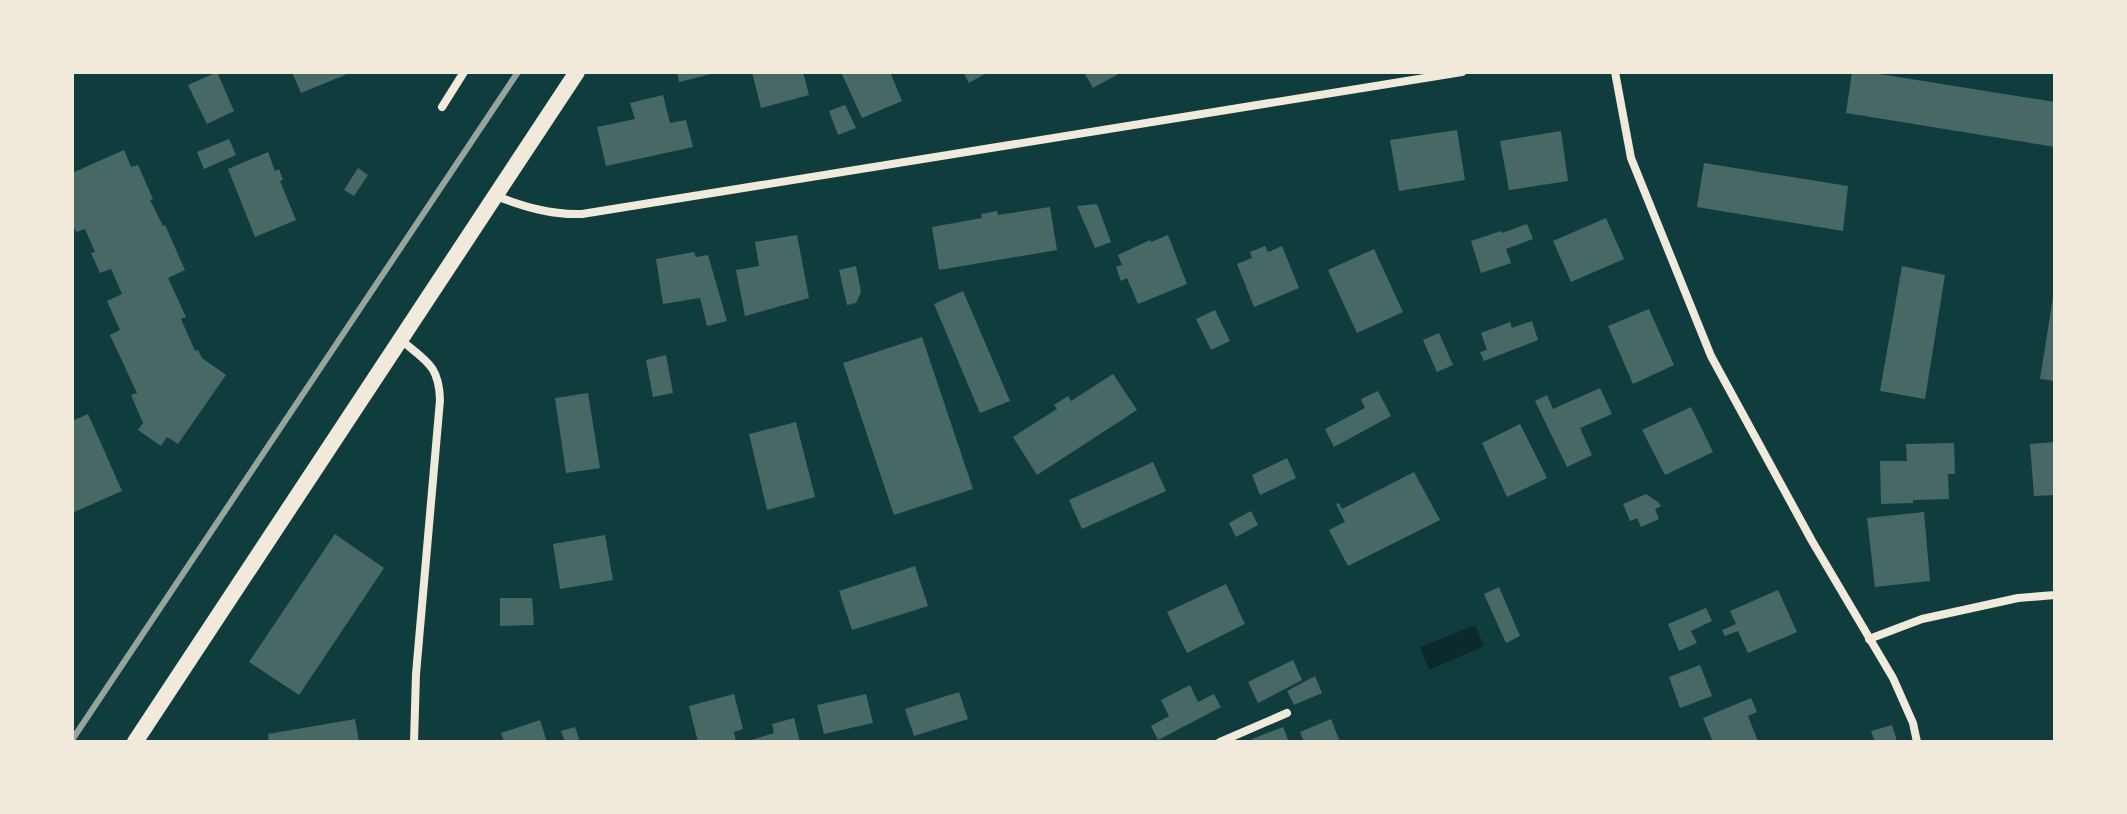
<svg xmlns="http://www.w3.org/2000/svg" width="2127" height="814" font-family="Lato,sans-serif">
<rect width="100%" height="100%" fill="#0f3d3e"/>
<polygon fill="#0a2a2b" points="1475,625 1484,646 1429,670 1420,647"/>
<g fill="#486865">
<polygon points="217,72 234,111 207,124 188,85"/>
<polygon points="292,72 352,72 301,93"/>
<polygon points="677,72 715,72 715,73 679,82"/>
<polygon points="752,72 803,72 809,95 761,108"/>
<polygon points="841,72 890,72 902,101 862,118"/>
<polygon points="963,72 988,72 969,83"/>
<polygon points="1084,72 1122,72 1093,88"/>
<polygon points="1852,72 1867,72 2055,102 2055,147 1846,113"/>
<polygon points="663,95 670,123 686,120 693,147 606,166 597,127 635,119 630,103"/>
<polygon points="845,105 856,128 838,135 829,111"/>
<polygon points="1457,130 1465,180 1399,191 1390,140"/>
<polygon points="1561,131 1568,181 1509,190 1500,141"/>
<polygon points="229,139 236,155 204,169 197,152"/>
<polygon points="124,150 131,167 138,165 153,199 150,200 163,226 165,225 185,270 168,278 186,317 181,319 195,351 198,350 202,358 226,375 178,444 167,437 161,446 138,430 143,423 131,395 137,393 110,335 120,330 107,301 122,294 111,269 100,273 91,253 95,252 85,229 76,232 72,222 72,173"/>
<polygon points="268,152 275,171 279,169 283,180 280,181 296,220 255,237 228,169"/>
<polygon points="1704,163 1848,186 1843,231 1697,207"/>
<polygon points="358,168 368,175 354,196 344,190"/>
<polygon points="1097,204 1111,242 1095,248 1077,206"/>
<polygon points="1050,207 1057,250 939,270 932,227 982,218 981,214 997,211 998,215"/>
<polygon points="1606,218 1624,259 1571,282 1553,241"/>
<polygon points="1527,224 1533,239 1506,249 1511,263 1481,273 1471,241 1501,231 1502,233"/>
<polygon points="797,235 809,298 745,316 736,270 759,266 755,242"/>
<polygon points="1168,235 1187,284 1138,304 1127,278 1121,281 1116,267 1122,265 1118,255 1150,240 1151,242"/>
<polygon points="1265,246 1268,252 1282,246 1299,288 1254,307 1237,264 1252,258 1250,252"/>
<polygon points="1374,249 1403,312 1357,333 1328,270"/>
<polygon points="694,252 696,257 708,255 727,321 707,326 700,298 663,304 656,259"/>
<polygon points="856,266 861,292 856,303 847,305 839,270"/>
<polygon points="1902,266 1945,275 1925,399 1880,391"/>
<polygon points="963,291 1010,401 980,413 934,304"/>
<polygon points="2053,297 2055,297 2055,381 2040,379"/>
<polygon points="1649,309 1674,365 1633,384 1608,326"/>
<polygon points="1215,310 1230,341 1211,350 1196,319"/>
<polygon points="1532,321 1538,340 1484,361 1480,352 1487,350 1481,333 1510,322 1512,328"/>
<polygon points="1439,333 1453,365 1437,372 1423,340"/>
<polygon points="922,337 973,489 894,515 843,363"/>
<polygon points="666,355 673,393 653,397 646,360"/>
<polygon points="1113,374 1137,410 1037,475 1013,437 1057,409 1054,405 1068,396 1071,401"/>
<polygon points="1600,388 1612,414 1580,428 1592,455 1567,467 1535,401 1547,395 1553,409"/>
<polygon points="1378,391 1391,416 1334,447 1325,429 1365,408 1361,399"/>
<polygon points="588,393 600,468 566,473 555,398"/>
<polygon points="1691,407 1713,452 1665,475 1642,430"/>
<polygon points="88,414 122,491 72,513 72,421"/>
<polygon points="796,422 815,497 767,510 749,434"/>
<polygon points="1520,424 1547,478 1507,497 1482,443"/>
<polygon points="2055,442 2055,495 2034,496 2030,444"/>
<polygon points="1954,443 1955,474 1948,474 1949,499 1913,500 1913,503 1881,504 1880,461 1907,461 1906,444"/>
<polygon points="1287,458 1296,478 1260,495 1252,475"/>
<polygon points="1153,462 1166,491 1082,529 1069,500"/>
<polygon points="1414,472 1440,520 1348,566 1329,530 1345,522 1336,504 1339,503 1342,509"/>
<polygon points="1646,494 1658,502 1661,506 1655,509 1659,519 1641,527 1637,518 1630,521 1623,504"/>
<polygon points="1251,511 1258,525 1236,537 1229,523"/>
<polygon points="1924,512 1930,581 1875,587 1867,518"/>
<polygon points="335,534 384,568 299,695 249,662"/>
<polygon points="605,535 613,580 560,589 553,544"/>
<polygon points="915,566 928,606 852,630 839,591"/>
<polygon points="1226,584 1245,624 1187,653 1167,612"/>
<polygon points="1499,587 1520,636 1506,643 1484,594"/>
<polygon points="1778,590 1797,632 1748,653 1738,631 1725,636 1722,630 1736,624 1730,611"/>
<polygon points="500,598 532,598 534,625 500,626"/>
<polygon points="1706,608 1712,621 1691,631 1697,643 1679,651 1668,624"/>
<polygon points="1293,660 1302,680 1258,703 1248,682"/>
<polygon points="1700,665 1712,696 1680,708 1669,677"/>
<polygon points="1315,676 1322,693 1294,705 1287,691"/>
<polygon points="1190,685 1198,702 1214,694 1221,707 1158,740 1151,726 1169,716 1161,700"/>
<polygon points="959,692 968,719 914,736 905,709"/>
<polygon points="734,694 743,729 734,732 736,742 698,742 689,706"/>
<polygon points="866,694 873,723 824,734 817,705"/>
<polygon points="1751,698 1757,712 1748,716 1758,741 1713,742 1703,718"/>
<polygon points="794,718 800,742 745,742 774,733 772,724"/>
<polygon points="355,719 359,742 269,742 268,734"/>
<polygon points="1331,719 1340,742 1304,742 1300,732"/>
<polygon points="540,720 547,742 504,742 501,733"/>
<polygon points="1892,725 1897,741 1875,742 1871,731"/>
<polygon points="575,727 580,742 565,742 561,731"/>
<polygon points="1283,727 1289,742 1254,742 1252,739"/>
</g>
<g fill="none" stroke-linecap="round" stroke-linejoin="round">
<g stroke="#f1e9da" stroke-width="8">
<polyline points="1615,72 1631,158 1711,356 1812,541 1893,678 1913,723 1917,742"/>
<polyline points="442,107 464,72"/>
<path d="M496,196C525,207 551,215 582,214L1462,72"/>
<path d="M401,340C426,361 439,365 440,400L416,674L414,742"/>
<polyline points="1869,639 1922,619 2018,598 2055,595"/>
<polyline points="1220,742 1287,713"/>
</g>
<polyline stroke="#f1e9da" stroke-width="16" points="135,742 577,72"/>
<polyline stroke="#97a49c" stroke-width="6" points="72,740 518,72"/>
</g>
<rect width="2127" height="814" fill="none" stroke="#f1e9da" stroke-width="148"/>
</svg>
